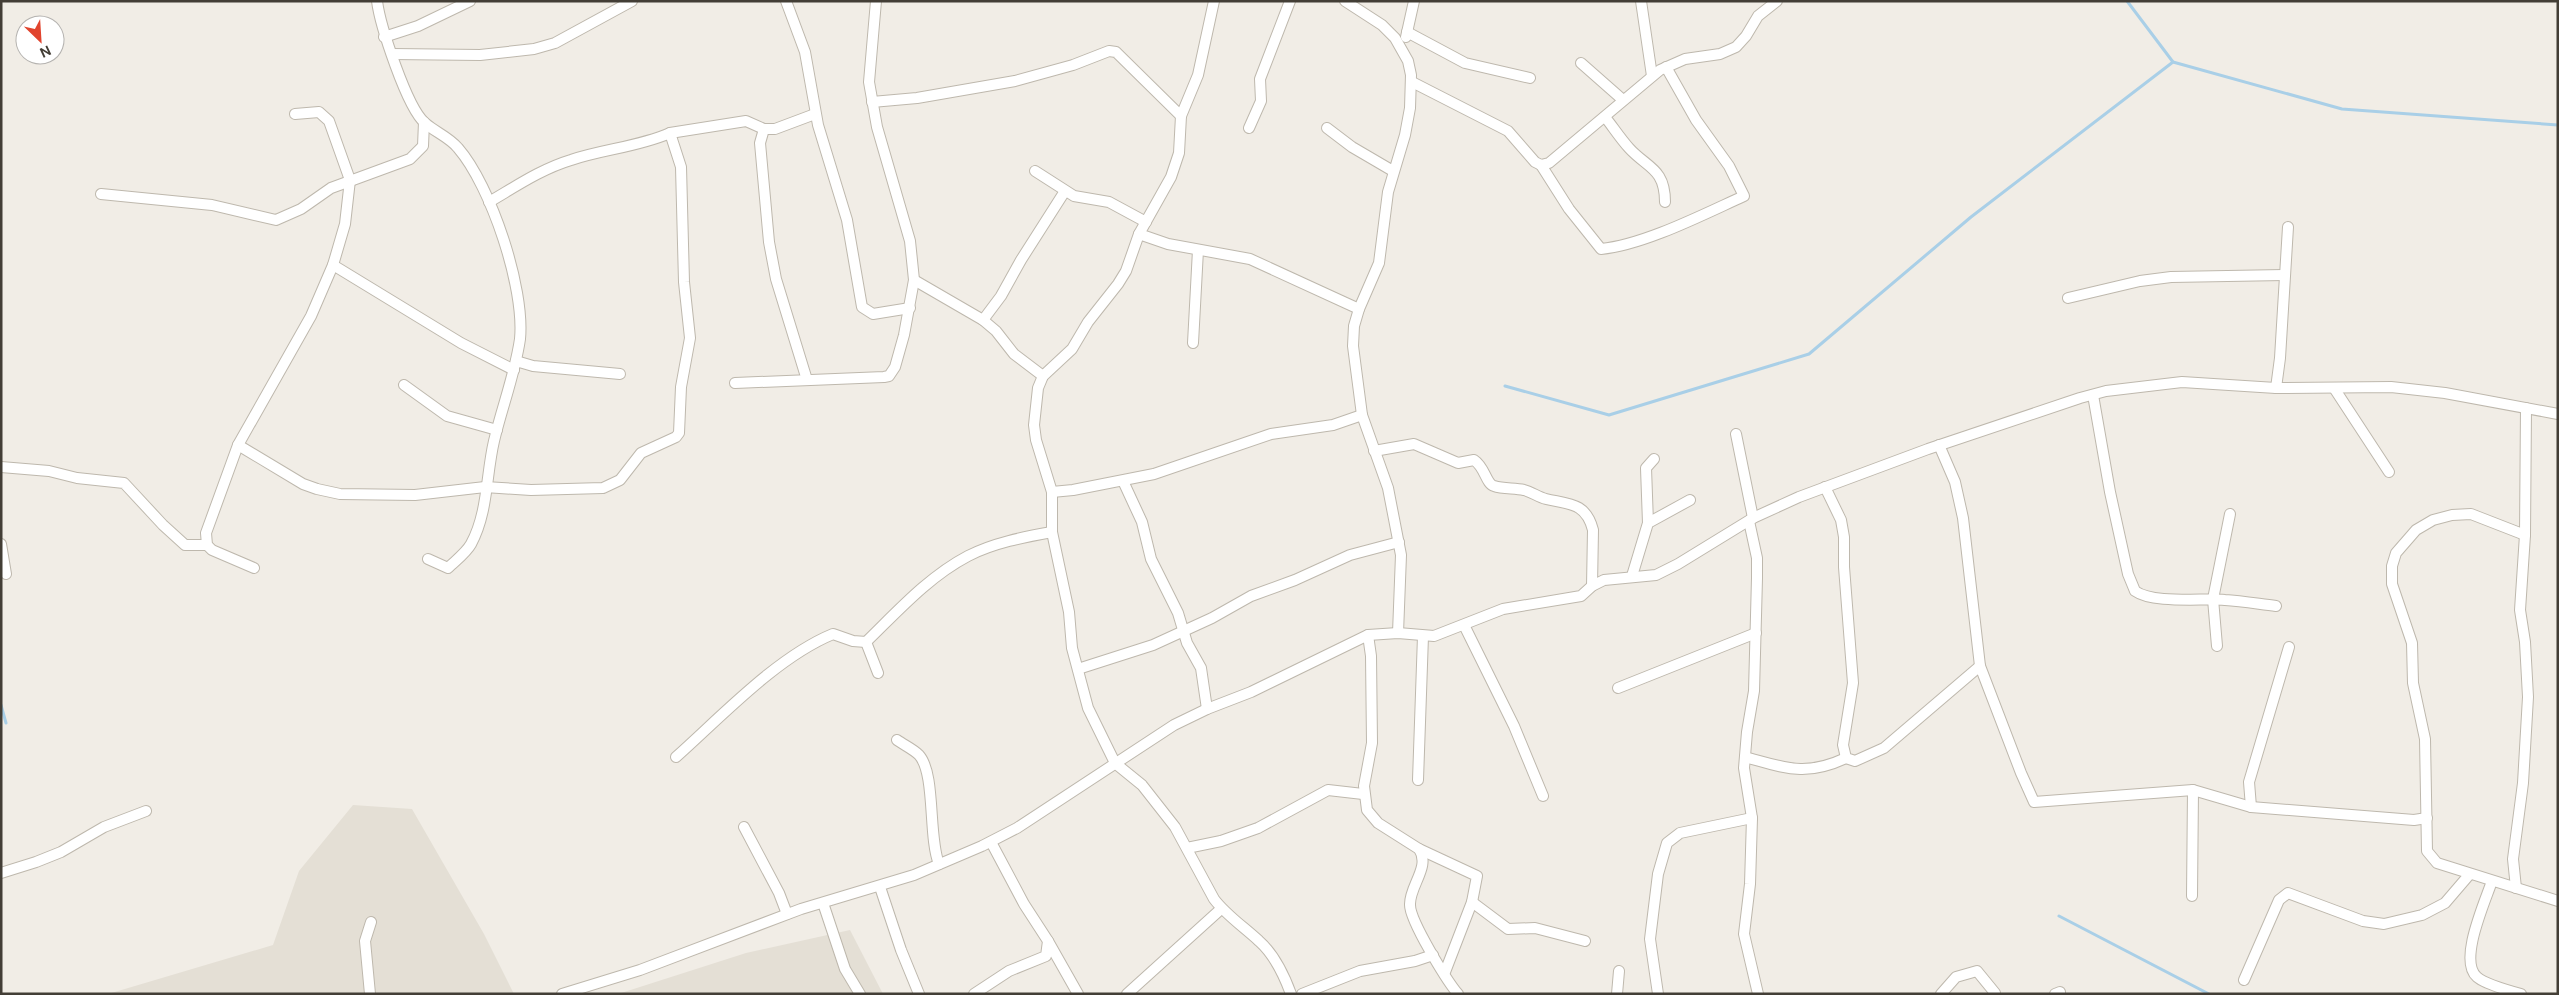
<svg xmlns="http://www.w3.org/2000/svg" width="2559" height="995" font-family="'DM Sans',sans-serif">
<rect width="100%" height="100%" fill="#f1ede6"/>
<g fill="#e4dfd5">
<polygon points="353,805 412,809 484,934 514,994 108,994 273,945 299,871"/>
<polygon points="850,930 883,994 618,994 746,953"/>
</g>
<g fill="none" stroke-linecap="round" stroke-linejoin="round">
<g stroke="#a9cfe7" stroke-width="3">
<polyline points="2127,1 2173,62 2342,109 2558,125"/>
<polyline points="1505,386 1609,415 1809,354 1971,217 2173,62"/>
<polyline points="1,705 6,723"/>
<polyline points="2059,916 2209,994"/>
</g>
<defs>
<g id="minor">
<path d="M377,1C380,25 407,108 425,123C435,132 449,137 458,148C491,186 525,288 520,339C515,374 502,407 494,441C486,475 488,513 471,544C466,553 455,561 448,568L428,559"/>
<polyline points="786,1 805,52 818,125 847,220 862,307 873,314 910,308"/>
<path d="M1214,1L1198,75L1181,116L1179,153L1171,177L1139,234L1126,271L1118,284L1088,322L1072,349L1043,376L1038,388L1034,425L1036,440L1052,492V532L1069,612L1072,648L1088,708L1115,763L1142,785L1175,827L1214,899C1226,915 1244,927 1259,941C1275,955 1284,975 1291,994"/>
<polyline points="1345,1 1382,25 1395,38 1408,61 1411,75 1410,108 1405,135 1388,192 1379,263 1359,309 1354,326 1353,346 1362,415 1388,488 1401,555 1398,633"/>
<polyline points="1641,1 1652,76"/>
<polyline points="1407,32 1465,63 1530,78"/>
<polyline points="384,37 418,26 470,1"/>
<polyline points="1406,37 1414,1"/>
<polyline points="392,54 480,55 534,49 555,43 632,1"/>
<polyline points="1581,63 1623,100"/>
<polyline points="1412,82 1508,131 1535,162 1541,165 1549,163 1660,70 1685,59 1720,54 1736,47 1746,36 1758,16 1777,1"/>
<polyline points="872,102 917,98 1015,81 1073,65 1109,51 1116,52 1181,116"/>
<path d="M1605,117C1613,127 1620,138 1629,148C1647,168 1665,168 1665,202"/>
<polyline points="1249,128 1261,101 1260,79 1290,1"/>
<polyline points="1327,128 1352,147 1393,171"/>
<polyline points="764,129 760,143 769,242 776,279 807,380"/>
<polyline points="670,133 746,121 764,129 775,129 815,114"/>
<path d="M1541,165L1569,209L1601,249C1644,245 1704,214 1744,196L1729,166L1696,120L1666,67"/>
<polyline points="1035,171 1074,196 1109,202 1146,222"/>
<polyline points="101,194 212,205 276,220 301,209 331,188 410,159 423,146 424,122"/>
<polyline points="1139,234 1168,244 1250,259 1359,309"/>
<polyline points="333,265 461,343 514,370"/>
<polyline points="914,280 983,320 996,331 1014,354 1043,376"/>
<polyline points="2068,298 2140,281 2171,277 2284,275"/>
<polyline points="983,320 1001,296 1021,260 1065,191"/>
<polyline points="1193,343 1198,250"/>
<polyline points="516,361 533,366 620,374"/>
<polyline points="735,383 884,377 889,376 895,367 904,335 914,280 910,241 877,127 869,82 876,1"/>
<polyline points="404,385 447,416 497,430"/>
<polyline points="2276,388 2280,358 2288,227"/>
<polyline points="2334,388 2389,472"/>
<path d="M2093,395L2110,492L2128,574L2135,591C2153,604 2203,598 2225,600C2242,601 2259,604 2276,606"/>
<polyline points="1736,434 1753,518"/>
<path d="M238,445L303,484L317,489L340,494L415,495L485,487L531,490L603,488L620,480L641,453L676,437L679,433L681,387L690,338L684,282L681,167L670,133C638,147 604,149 571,160C541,169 515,187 489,202"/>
<polyline points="1939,445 1955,482 1963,518 1980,666 2021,773 2034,802 2193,790 2251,807 2414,820 2427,818"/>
<path d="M1374,451L1414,444L1458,463L1474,460C1485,467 1486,484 1494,486C1503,489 1514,488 1524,490C1532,492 1538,497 1546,499C1568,504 1586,502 1593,530L1592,586"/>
<polyline points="1,467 49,471 77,478 124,483 163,525 185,545 207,545"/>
<polyline points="1123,481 1142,522 1151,559 1178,613 1187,643 1201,668 1207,709"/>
<polyline points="1825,487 1841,520 1844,537 1844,567 1853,683 1843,745 1846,758 1855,761 1884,748 1980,666"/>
<polyline points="1052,492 1073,490 1154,474 1271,434 1333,425 1362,415"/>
<polyline points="1749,521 1757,558 1757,578 1754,691 1747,732 1744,768 1752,818 1750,884 1744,934 1758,994"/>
<polyline points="1648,523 1646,468 1654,459"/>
<polyline points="2525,535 2471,514 2452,515 2433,520 2416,530 2396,553 2392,566 2392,584 2412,643 2413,683 2425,739 2427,851 2437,863 2558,901"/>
<polyline points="1,544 6,574"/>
<polyline points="254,568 212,550 207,545 206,533 238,445 311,316 333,265 345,224 350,180 329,121 319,112 295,114"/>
<polyline points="1632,576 1648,523 1690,500"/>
<polyline points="1464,625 1514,726 1543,796"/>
<path d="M1368,635L1371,656L1372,743L1364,786L1367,810L1378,823L1419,849C1431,867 1409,886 1410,905C1410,921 1447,981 1458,994"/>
<polyline points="2217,646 2213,599 2230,514"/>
<polyline points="1078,669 1153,645 1212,618 1251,596 1295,580 1350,555 1399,542"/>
<path d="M878,673L866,642C897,612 928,577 968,556C993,543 1024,537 1052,532"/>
<polyline points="1618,688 1756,633"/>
<path d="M897,740C904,745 913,749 919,755C936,774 928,837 939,864"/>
<path d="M676,757C722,716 777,657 833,634L853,641L866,642"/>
<path d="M1745,757C1786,768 1805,777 1846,758"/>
<polyline points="1418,780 1423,636"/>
<polyline points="2251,807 2249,782 2289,647"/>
<polyline points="744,827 779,893 787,914"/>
<polyline points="1187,848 1221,841 1258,828 1328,790 1363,794"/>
<polyline points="1419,849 1477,876 1472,902 1445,972"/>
<polyline points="1,873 36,862 61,852 104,827 146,811"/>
<path d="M2492,881C2485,902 2458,961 2477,977C2485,984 2510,991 2521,994"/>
<polyline points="880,887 901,950 919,994"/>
<polyline points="2516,888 2513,859 2523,783 2528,697 2525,642 2520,610 2525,535 2526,408"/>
<polyline points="2192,896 2193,790"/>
<polyline points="1472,902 1508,929 1535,928 1585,941"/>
<polyline points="823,903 845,969 860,994"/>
<polyline points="1048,941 1078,994"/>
<polyline points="2244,980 2279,900 2288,893 2363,921 2384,924 2422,915 2445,903 2469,875"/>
<polyline points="370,994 365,941 371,922"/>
<polyline points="562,994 640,970 801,909 914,875 982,846 1017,828 1174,725 1207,709 1251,692 1368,635 1398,633 1434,636 1503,609 1581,596 1592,586 1604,580 1656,575 1678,564 1753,518 1799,497 1928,449 2080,398 2106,391 2182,382 2276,388 2391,387 2445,393 2558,414"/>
<polyline points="974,994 1009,971 1046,956 1048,941 1024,904 991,842"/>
<polyline points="1127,994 1221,909"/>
<polyline points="1302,994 1360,971 1415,961 1433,955"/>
<polyline points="1617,994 1619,971"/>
<polyline points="1658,994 1650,939 1658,874 1667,843 1680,833 1752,818"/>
<polyline points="1941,994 1956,977 1977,971 1995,993"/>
<polyline points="2055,994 2060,992 2060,994"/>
</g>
</defs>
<use href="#minor" stroke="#beb8ad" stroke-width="12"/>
<use href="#minor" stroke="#fff" stroke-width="10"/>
</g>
<rect width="2559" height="995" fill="none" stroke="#433e36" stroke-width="5"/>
<g transform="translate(40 40) rotate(155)"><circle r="24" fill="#ffffff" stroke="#b4b2af"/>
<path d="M0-4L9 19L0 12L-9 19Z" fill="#e1442e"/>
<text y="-8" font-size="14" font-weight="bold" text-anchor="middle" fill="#433e36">N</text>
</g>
</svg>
